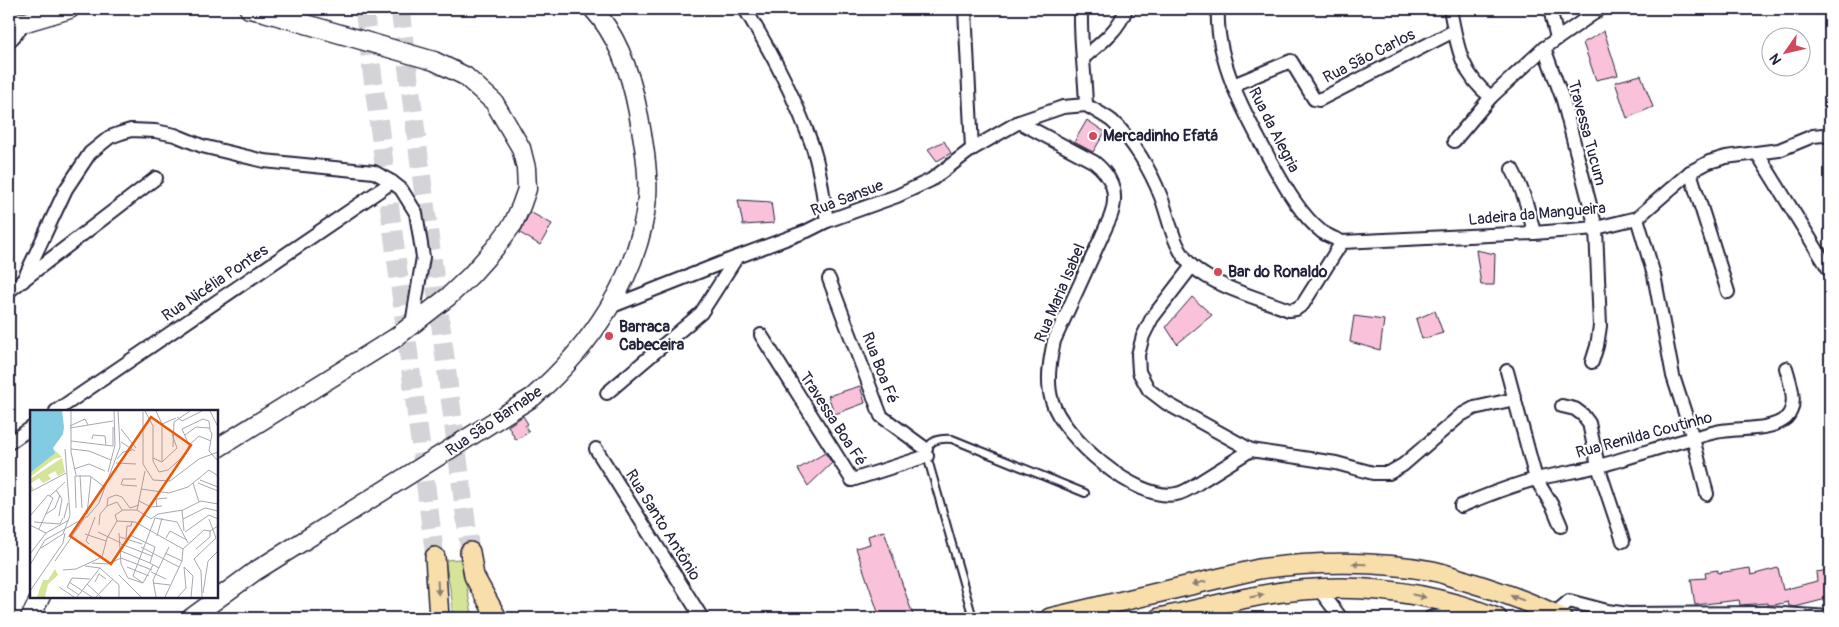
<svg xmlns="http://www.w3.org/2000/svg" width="1839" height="627" font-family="Pangolin,sans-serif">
<rect width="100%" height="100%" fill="#fff"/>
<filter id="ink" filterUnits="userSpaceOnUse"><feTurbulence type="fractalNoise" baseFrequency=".02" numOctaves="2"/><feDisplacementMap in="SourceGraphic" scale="10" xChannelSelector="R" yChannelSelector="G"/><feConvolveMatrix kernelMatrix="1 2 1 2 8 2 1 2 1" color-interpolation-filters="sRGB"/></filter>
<g filter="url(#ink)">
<polygon fill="#d4e498" stroke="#7b836a" points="461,559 473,618 452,618 452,600 445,560"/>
<g fill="#fac2da" stroke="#22223b">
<polygon points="1604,31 1618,75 1596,80 1583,43"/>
<polygon points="1641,75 1653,107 1627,118 1615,82"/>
<polygon points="1087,120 1105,132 1093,152 1074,142"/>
<polygon points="944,141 951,153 937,161 928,149"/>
<polygon points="738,200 771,202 774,223 743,225"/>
<polygon points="530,212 552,224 540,245 520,233"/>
<polygon points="1476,250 1495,254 1494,285 1481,285"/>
<polygon points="1192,297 1212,315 1177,344 1166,327"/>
<polygon points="1435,311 1443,333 1422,339 1416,319"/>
<polygon points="1354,316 1384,320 1380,350 1350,342"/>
<polygon points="860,386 865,403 835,414 828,396"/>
<polygon points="523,416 528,424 525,426 529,432 516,440 508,426"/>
<polygon points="825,453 832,463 808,486 798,469"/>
<polygon points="884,531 914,618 880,618 856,548 870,544 868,536"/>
<polygon points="1750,568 1751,575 1778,568 1783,590 1817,581 1816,572 1830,570 1830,598 1795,607 1789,606 1788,602 1774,605 1768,605 1768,603 1740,605 1739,600 1695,605 1691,579 1706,578 1705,572 1718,570 1718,573"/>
</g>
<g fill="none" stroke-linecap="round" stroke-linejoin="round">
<g stroke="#d3d3d8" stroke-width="19" stroke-dasharray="19 9" stroke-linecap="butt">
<polyline points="364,9 435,557"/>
<polyline points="400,9 470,552"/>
</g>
<defs>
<path id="lane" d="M973,618L927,456C926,440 939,438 952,439L1085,493"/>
<g id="street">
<path d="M745,9C771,51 794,96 811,142C820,167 823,195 827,221"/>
<polyline points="965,9 972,149"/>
<path d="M1081,9C1080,41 1085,73 1086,105C1094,110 1104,115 1112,121C1133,140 1151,171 1161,197C1170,221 1173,248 1192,266C1217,288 1259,298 1289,310L1296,309L1303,304L1342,242"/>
<path d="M1218,9C1215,60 1245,114 1269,158C1283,183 1299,214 1322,232C1328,236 1336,239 1342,242"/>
<path d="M1450,9C1457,44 1460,74 1491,97"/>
<polyline points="1550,9 1557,38"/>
<polyline points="1827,9 1830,10"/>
<polyline points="9,42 26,22"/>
<polyline points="1544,48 1563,100 1596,228 1600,326 1597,346 1592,362"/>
<path d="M1083,58C1100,44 1119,30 1126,9"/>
<polyline points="1233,85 1291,61 1314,99 1319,100 1454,31"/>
<path d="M1019,122L1094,162C1113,177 1119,195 1110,218L1054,341C1050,360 1046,382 1052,401C1063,437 1136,502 1176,494C1185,493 1195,485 1203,480C1219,470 1235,460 1251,450"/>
<polyline points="1454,141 1491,97 1544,48 1600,9"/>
<polyline points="1757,153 1830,271"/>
<path d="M1512,169C1523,189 1529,210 1534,233"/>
<polyline points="1690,172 1728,292"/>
<polyline points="1637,218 1654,275 1673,376 1693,438 1707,494"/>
<polyline points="1342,242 1534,233 1596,228 1637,218 1690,172 1709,162 1726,157 1779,150 1813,136 1823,135 1830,137"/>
<polyline points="1192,266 1152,318 1143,336 1138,355 1139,372 1149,390 1166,403 1251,450 1336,463 1373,473 1389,473 1403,465 1461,415 1474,408 1515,399"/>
<polyline points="829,279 881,416 926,449"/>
<polyline points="23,281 66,189 90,153 110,137 121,133 131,130 155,131 175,135 202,146 264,161 374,172 392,182 401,189 416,213 423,257 412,324"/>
<polyline points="9,291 156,178"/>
<polyline points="610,307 737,257 807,231 827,221 897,196 931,180 972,149 1019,122 1063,107 1086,105"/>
<polyline points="761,335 852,480 927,456"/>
<polyline points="1507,371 1536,479 1553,507 1561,526"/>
<polyline points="607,393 701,313 737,257"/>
<polyline points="1562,406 1575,409 1583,415 1589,423 1598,466 1623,541"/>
<polyline points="56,411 392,182"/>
<polyline points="9,443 31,428"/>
<polyline points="596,449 702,618"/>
<path d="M1461,506C1485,496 1510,486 1536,479C1557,474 1578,471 1599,466C1638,455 1677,441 1716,432C1736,427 1770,432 1786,418C1799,405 1790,383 1786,368"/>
<polyline points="1318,588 1341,618"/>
<polyline points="1554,614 1569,601 1607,611 1628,614 1766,613 1830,617"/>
<polyline points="1430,618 1472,612"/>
</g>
<g id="secondary">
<polyline points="9,21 26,22 70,9"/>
<polyline points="216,449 395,338 448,297 471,275 495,248 513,224 521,206 527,189 526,168 521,148 494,102 465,76 434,61 264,12 249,9"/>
<polyline points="30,618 41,596"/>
<path d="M191,618L254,572L533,397C590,347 640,276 647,198C649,170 643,139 638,112C631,75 619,37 593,9"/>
</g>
<g id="primary">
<polyline points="470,552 474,576 497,618"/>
<polyline points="435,557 439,618"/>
<path d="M1050,618L1259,569C1315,561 1378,561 1433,571C1444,573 1455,578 1466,581C1499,591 1531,602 1562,618"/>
<path d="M1159,618C1193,611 1228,601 1263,595C1342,581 1422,589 1497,618"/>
</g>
</defs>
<use href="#lane" stroke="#22223b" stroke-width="10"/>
<use href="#street" stroke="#22223b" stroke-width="16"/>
<use href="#secondary" stroke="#22223b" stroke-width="21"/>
<use href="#primary" stroke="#22223b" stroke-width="22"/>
<use href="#lane" stroke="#fff" stroke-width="6"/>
<use href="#street" stroke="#fff" stroke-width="12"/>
<use href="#secondary" stroke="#fff" stroke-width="18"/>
<use href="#primary" stroke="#f8deab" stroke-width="19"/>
</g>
<defs><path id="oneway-solid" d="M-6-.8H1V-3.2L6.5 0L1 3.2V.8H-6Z" transform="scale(1.25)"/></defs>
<g fill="#8d8073">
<use href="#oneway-solid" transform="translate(1359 564) rotate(-178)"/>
<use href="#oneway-solid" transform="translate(1199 583) rotate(167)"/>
<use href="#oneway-solid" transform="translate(438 588) rotate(87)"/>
<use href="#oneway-solid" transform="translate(1257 596) rotate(-12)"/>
<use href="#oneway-solid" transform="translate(1419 596) rotate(13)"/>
<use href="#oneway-solid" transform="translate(1517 598) rotate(-159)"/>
</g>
</g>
<g fill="#d1495b" stroke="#fff" stroke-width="2">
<circle cx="1093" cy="136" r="5"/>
<circle cx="1218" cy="272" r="5"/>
<circle cx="609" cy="336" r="5"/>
</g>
<g text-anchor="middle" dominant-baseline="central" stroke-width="4" stroke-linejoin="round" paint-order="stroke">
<g font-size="16" fill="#22223b" stroke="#fff">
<text transform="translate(1369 56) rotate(-27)">Rua São Carlos</text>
<text transform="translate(1274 130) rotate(63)">Rua da Alegria</text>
<text transform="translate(1587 133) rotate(75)">Travessa Tucum</text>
<text transform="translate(847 198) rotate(-21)">Rua Sansue</text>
<text transform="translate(1537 214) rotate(-5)">Ladeira da Mangueira</text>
<text transform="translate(215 283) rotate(-34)">Rua Nicélia Pontes</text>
<text transform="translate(1060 293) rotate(-67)">Rua Maria Isabel</text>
<text transform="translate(880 368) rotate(69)">Rua Boa Fé</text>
<text transform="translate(833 419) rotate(57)">Travessa Boa Fé</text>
<text transform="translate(494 421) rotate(-34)">Rua São Barnabe</text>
<text transform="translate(1644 435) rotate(-15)">Rua Renilda Coutinho</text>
<text transform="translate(663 525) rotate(58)">Rua Santo Antônio</text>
</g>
<g font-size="16" font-weight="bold" fill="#22223b" stroke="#fff" text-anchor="start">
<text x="1103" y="136">Mercadinho Efatá</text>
<text x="1228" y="272">Bar do Ronaldo</text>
<text x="619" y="327">Barraca<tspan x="619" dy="18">Cabeceira</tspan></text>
</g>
</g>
<g transform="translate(30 410)">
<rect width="188" height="188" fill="#fff"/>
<path d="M32,1L33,24L22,38L32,47L24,49L0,67V55ZM32,48L35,62L28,66L25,61L18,65L21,69L13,73L9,68L0,74L4,79L0,81V69ZM25,159L28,165L18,174L15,187H7L13,170H18Z" fill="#d4e498"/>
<path d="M0,1H32L34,17L33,24L23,38L25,43L0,63Z" fill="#81cce2"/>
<path fill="none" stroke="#a7a7b1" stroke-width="1" d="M41,1V42L46,65M115,1L123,16V51L129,62L138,60L156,44L159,35L152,19L173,9L179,11L180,19M126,1L132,14V52M180,1L188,17M113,2V54L123,70L140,71L169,49L188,42M147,7L152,11L172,1M132,14L146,8M40,16L55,9L58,15M40,18L83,11M91,19L106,38M155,25L166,17L179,18L182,24L179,41L188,51M62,29L63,25L75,26L76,35M41,31L83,36M91,32L105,41M159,35L169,26L181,31M83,36V17M143,37L144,12L160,1M41,39L59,41L81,50M123,48L132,52L147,38L142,24M87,49L93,42L102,40M86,53L106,54M44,59L59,54L75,61M78,62L85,35L84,1M50,65L52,98M170,70L188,77M163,73L169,92M168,73L188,81M91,75L93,69H106M92,75L107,76M111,79L139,83L158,77L179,60L188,66M26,80L32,89L29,106M0,82L36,63M20,86L35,72M109,91L121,97L132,96M77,96L78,88L86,85L92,87L100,98L109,95M127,97L126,89L137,88M46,98L45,66H60L73,76M107,100L115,61M152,100L154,121M16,104L25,98L30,85M57,104L61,67M0,106L18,85L23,88L9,119M34,108L38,93M125,108L147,112L158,133M121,109L128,104L153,100L171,91L188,94M153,109L175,98L188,101M87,111L105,112L153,139M87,111L85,105L93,100H107L121,109M4,112L30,114L33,108M0,115L16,123M69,115L70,104L77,96L87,92L92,100M68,122L91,133M155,122L179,105L188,109M89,123L91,154L98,168L113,173L123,155M33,124L40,105L35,39M55,124L76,131M100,125L125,137L120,153L129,158M127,126L132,108M90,127L112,134M96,128L97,116H101L102,111M136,128L140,121L157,130M59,134L56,131L65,107M91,134L122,146M111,137L149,157M11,138L33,124M153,139L174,120L180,121L188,116M166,139L180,127V121M91,141L120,153M135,143L152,151M0,144L16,123L39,110M25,151L54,109M62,153L78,154L91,148L122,160M0,155L15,130L58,106L69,93L90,37L88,1M55,156L70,158M97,157L119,166M70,158L89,175V187M33,160L46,159L72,147L77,128L87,111M121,162L136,169M89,165L111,187M39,172L62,187M65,172L69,164L76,169M113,173L103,166L125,108M123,173L140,175M57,174L71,187M29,177L44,187M0,181L33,133L35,123M173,183L178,151L188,141M49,185L37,177L42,168L60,169M47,187L70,158M66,187L83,169M126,187L123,170L139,137M135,187L152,151L153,139M148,187L156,178L154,157L163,166L161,187M172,187L171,161L164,149L186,128L179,109"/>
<path fill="#e8590c" fill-opacity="0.15" stroke="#e8590c" stroke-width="2.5" d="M121,7L161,35L81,154L40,126Z"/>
<rect width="188" height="188" fill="none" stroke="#22223b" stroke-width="2.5"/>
</g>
<rect width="1839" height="627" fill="none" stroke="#fff" stroke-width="30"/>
<rect x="15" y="15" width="1809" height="597" fill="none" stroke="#22223b" stroke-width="2" filter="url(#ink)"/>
<g transform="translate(1786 52) rotate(236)"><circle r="24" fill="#ffffff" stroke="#a7a7b1"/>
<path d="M0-4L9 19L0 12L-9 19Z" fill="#d1495b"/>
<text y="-8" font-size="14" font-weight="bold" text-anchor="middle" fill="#22223b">N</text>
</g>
</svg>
